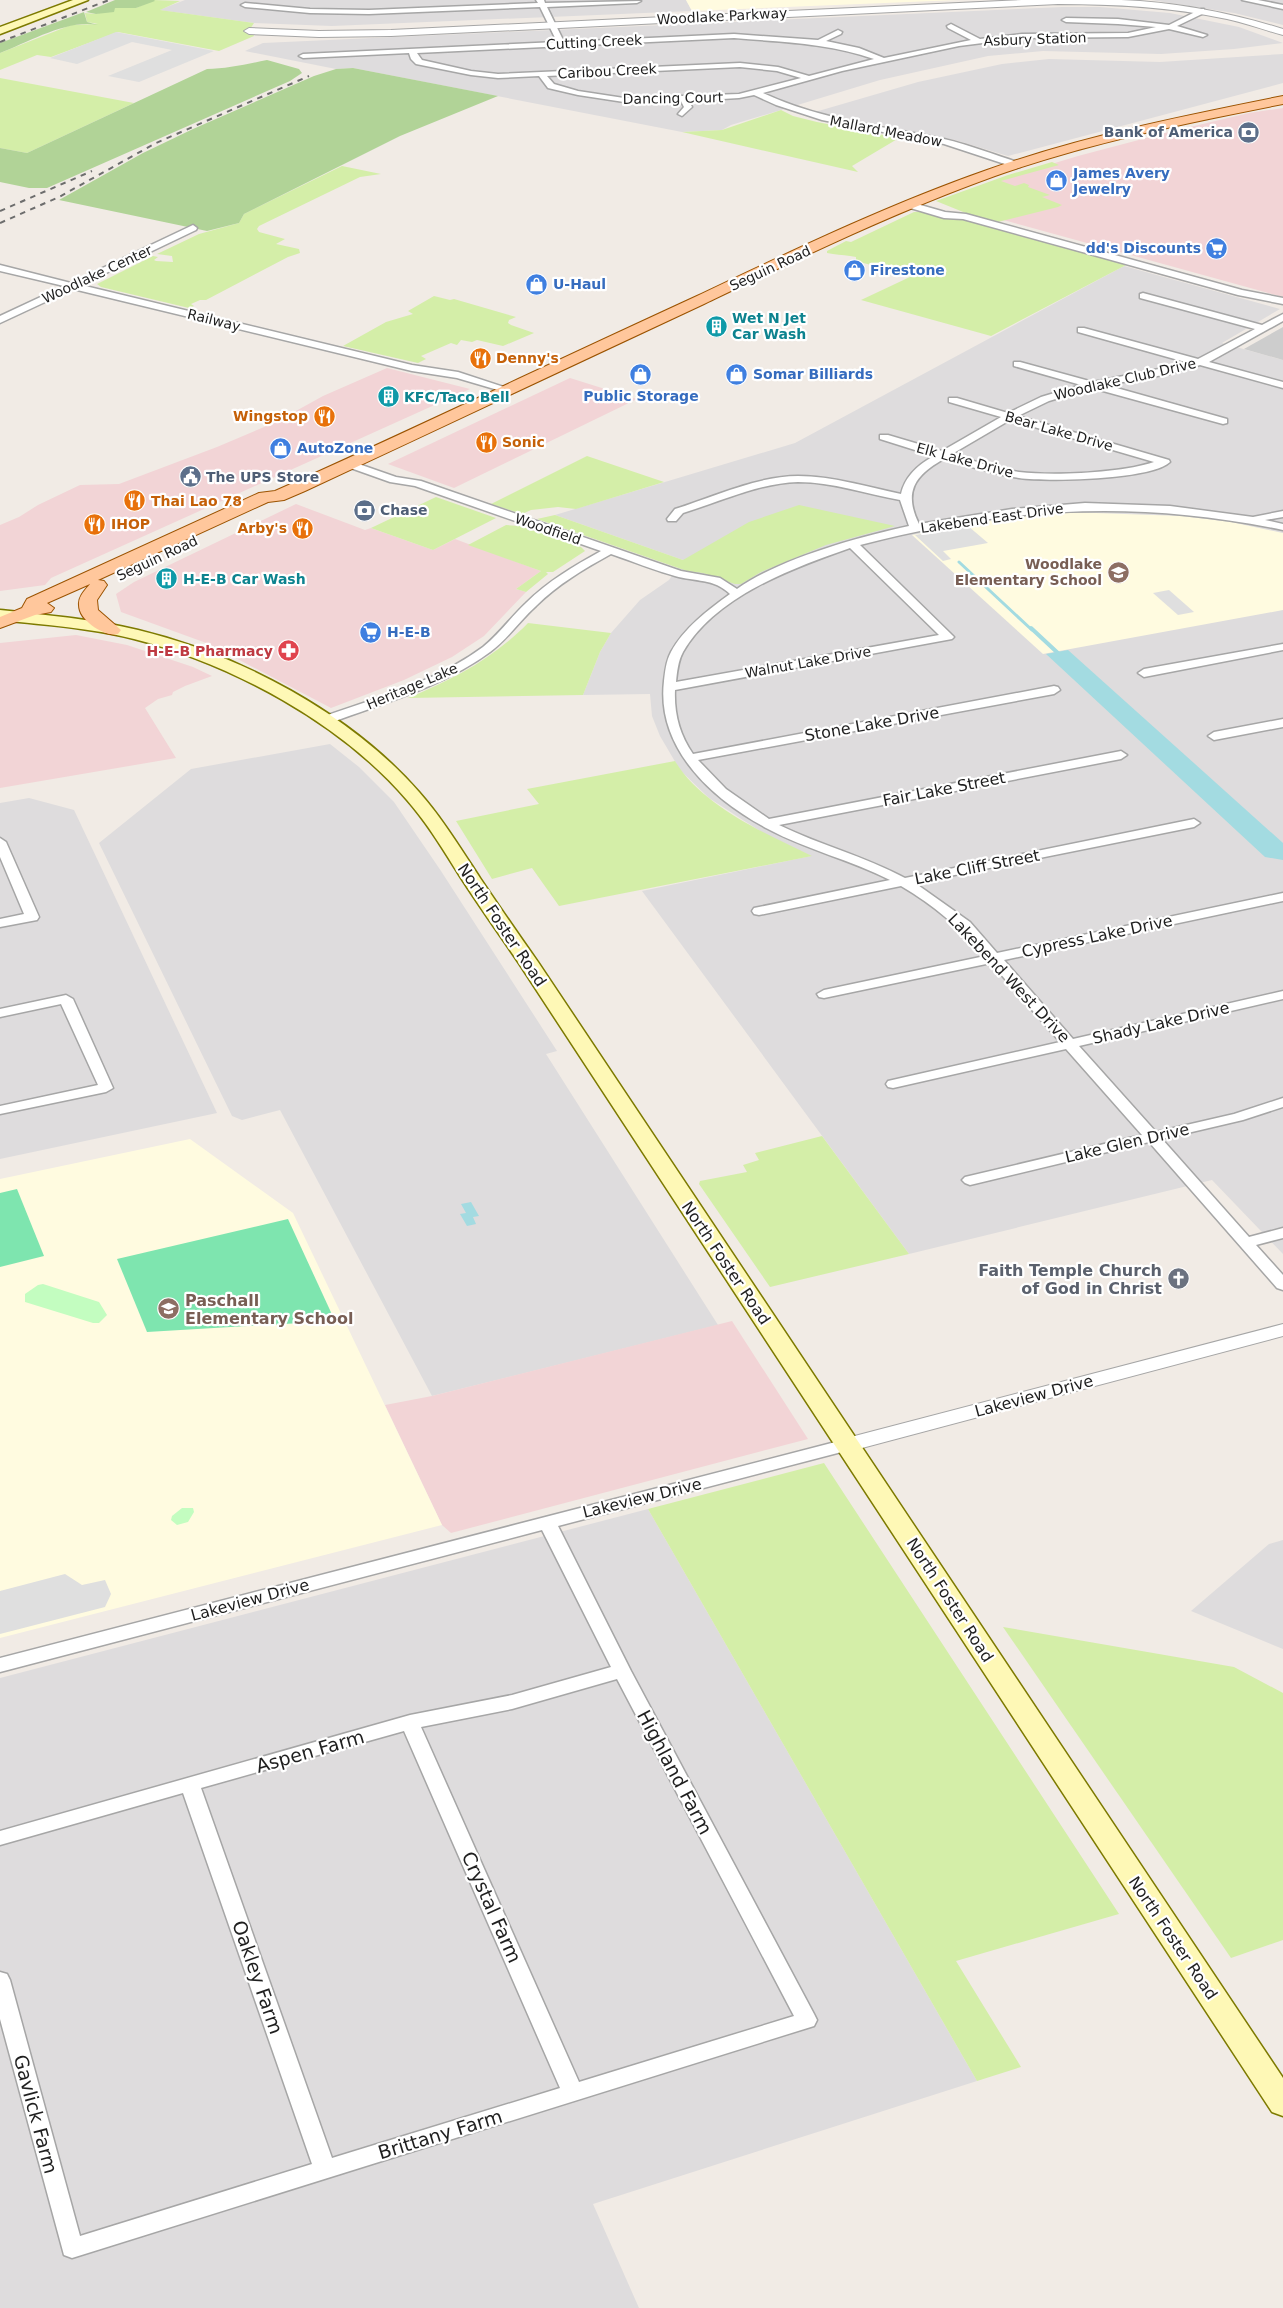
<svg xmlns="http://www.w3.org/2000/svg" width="1283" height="2308" font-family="'DejaVu Sans',sans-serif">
<rect width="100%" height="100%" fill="#f1ebe5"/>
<g fill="#dedcdd">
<polygon points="185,0 686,0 692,11 332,26 254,23 159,10"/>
<polygon points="1151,0 1283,0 1283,25 1234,13"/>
<polygon points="1062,7 1100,7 1170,13 1239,27 1283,43 1234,49 1161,54 1043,51 988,56 880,80 731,125 722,130 682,132 353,68 336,69 245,51 263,43"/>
<polygon points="1283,54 1283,83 1008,156 955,140 815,112 918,82 1002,64 1049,59 1160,62"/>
<polygon points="1124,266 1280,309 1222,343 1283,360 1283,1254 1212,1180 909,1254 642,891 811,856 763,833 709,798 680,770 660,736 652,716 650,694 583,695 600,652 611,633 640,600 669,580 683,560 555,515 795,443"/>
<polygon points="330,744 359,767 394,802 441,871 557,1051 546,1054 718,1325 432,1396 280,1110 242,1120 232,1116 99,843 191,769"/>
<polygon points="29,798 74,810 217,1113 0,1159 0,803"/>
<polygon points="648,1509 977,2081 593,2204 639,2308 0,2308 0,1678"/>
<polygon points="1283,1540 1283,1649 1191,1611 1269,1544"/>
</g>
<g fill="#f2d4d6">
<polygon points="1283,108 1283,297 942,203 1022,173 1078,156 1169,132 1249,113"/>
<polygon points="387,368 470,389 51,578 45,585 0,591 0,525 19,517 38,505 80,485 119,484 217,447 276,422 323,396"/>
<polygon points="570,378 637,399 454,488 388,464"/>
<polygon points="296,504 365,530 371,528 433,550 455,539 541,571 516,589 526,592 484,636 452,657 404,680 331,708 209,644 121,612 116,594 134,582"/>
<polygon points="76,635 127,645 193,667 212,676 185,686 173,692 172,695 158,699 145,708 176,758 0,788 0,643"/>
<polygon points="732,1321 808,1439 451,1533 442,1525 385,1405 432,1396"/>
</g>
<g fill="#fffbe0">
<polygon points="686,0 958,0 692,11"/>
<polygon points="1067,512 1182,516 1231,522 1283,533 1283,610 1043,654 912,535 993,520"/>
<polygon points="190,1139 293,1213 442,1525 0,1638 0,1179"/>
</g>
<polygon fill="#cdcdcd" points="1283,327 1283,360 1244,349"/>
<g fill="#d4eea8">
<polygon points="154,0 180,1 160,10 254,23 250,29 254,36 219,51 118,32 51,57 37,55 0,70 0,53 71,25 98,24 87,22 85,13 96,14 115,8 136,8"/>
<polygon points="0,78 134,103 27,153 0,148"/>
<polygon points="781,110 793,116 817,122 899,138 852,166 858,172 682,132 722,130"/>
<polygon points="1052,162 1059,165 1001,181 1015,186 1024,183 1029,185 1028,187 1050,195 1042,197 1062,205 1058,207 998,222 973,216 936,201 1008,175"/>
<polygon points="342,166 381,174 360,177 259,226 257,229 259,232 285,239 276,244 299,249 300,253 288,257 206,300 200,300 191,304 194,306 189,308 101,287 97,284 153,256 158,257 154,260 156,261 173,262 172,256 157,254 199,234 239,223 244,214"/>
<path d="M914,212H926L964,220L1126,265L991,336L861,300L912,276L856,261V257C846,255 837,255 827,253V251L846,241L851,242Z"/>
<polygon points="434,296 450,300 454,299 516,317 509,320 508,323 511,325 534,333 503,346 477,340 472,342 461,340 457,345 451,343 421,356 426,359 418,363 343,346 386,322 413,314 408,311"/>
<polygon points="587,456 664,482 576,509 558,507 531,510 522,514 491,504"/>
<polygon points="436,497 496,518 433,550 371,528"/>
<polygon points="799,505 895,526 826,545 761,572 741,584 735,584 703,573 687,571 537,519 555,515 683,560 749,522"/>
<polygon points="506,525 520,526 581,547 585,551 553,572 546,572 548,574 526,592 516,589 541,571 468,545"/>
<path d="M528,623L611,633L600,652L583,695L408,698C454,679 494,658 528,623Z"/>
<path d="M675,761C702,806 766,834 812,856L559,906L532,868L492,879L456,821L539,804L527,789Z"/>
<polygon points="822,1136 909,1254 770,1287 699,1184 700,1181 747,1172 743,1165 759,1160 755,1153"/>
<polygon points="824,1463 1119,1914 956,1961 1021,2067 977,2081 648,1509"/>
<polygon points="1003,1627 1234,1667 1283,1693 1283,1940 1231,1958"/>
</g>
<g fill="#b1d397">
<polygon points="115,0 154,0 155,1 136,8 115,8 114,12 96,14 86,12"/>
<path d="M84,12L87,22L98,25C67,19 29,42 0,53V43Z"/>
<path d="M267,60L299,69L302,73L290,81L47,188H29L0,182V148L27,153L207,69C226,69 248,64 267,60Z"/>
<polygon points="353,68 498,96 400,136 244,214 239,223 207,231 59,200 143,153 193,129 314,76 336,69"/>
</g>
<g fill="#c3fdc0">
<polygon points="43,1284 99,1302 107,1315 99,1323 93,1323 25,1302 25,1294 38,1285"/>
<polygon points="182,1508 193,1508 194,1512 188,1522 177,1525 171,1520 172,1516"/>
</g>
<g fill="#7ee5af">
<polygon points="17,1189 44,1256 0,1267 0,1193"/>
<polygon points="288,1219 335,1321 147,1332 117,1259"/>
</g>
<g fill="#dfdfdf">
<polygon points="116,32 214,51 139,82 108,76 172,50 132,42 77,64 50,58"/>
<polygon points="968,526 988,543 943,551 951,559 943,561 915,535"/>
<polygon points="1169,590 1194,612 1178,615 1153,593"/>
<polygon points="65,1574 82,1585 105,1580 111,1594 105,1607 0,1634 0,1591"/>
</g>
<g fill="#a3dbe1">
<polygon points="1068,650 1283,843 1283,860 1265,857 1046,654"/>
<polygon points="471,1202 479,1216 473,1217 476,1224 467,1226 460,1214 466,1213 461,1204"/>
</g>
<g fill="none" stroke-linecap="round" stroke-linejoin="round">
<polyline stroke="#a3dbe1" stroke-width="3" points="959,562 1032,630"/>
<polyline stroke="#a3dbe1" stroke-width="4" points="1031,628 1060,655"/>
<defs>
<g id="minor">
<path d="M536,0H544L545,3L641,1L637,3L547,7L564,42L734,34L818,40L838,30L842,32L841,34L826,41L859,48L884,58L971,40L948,28L947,26L951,24L980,39L1022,34L1128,33L1156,27L1118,24L1066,22L1062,20L1066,18L1118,19L1169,25L1201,9H1204V13L1177,26L1207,35L1203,37L1169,29L1128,37L1022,38L959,46L842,71L763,93C821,120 882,126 944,139C970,145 995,155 1020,163V167L1017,168L944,144L822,120L776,105L754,95L739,98L689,101L692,107L682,116L678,114L684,107L681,101L624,102L578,95L548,88L539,76L498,78L471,75L416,64L411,59L409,53L303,58L299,56L303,54L557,42L540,7L369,14L310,13L245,7L241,5L245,3L310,9L369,10L538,3ZM734,38C782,42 829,43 874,59L809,76L778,67L740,63L498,74L471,71L422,60L417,53ZM740,67L777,71L801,78L739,94L624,98L578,91L554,84L547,76Z"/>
<polygon points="1242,0 1258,0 1283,5 1283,9"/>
<polygon points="910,202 945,212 966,214 1242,290 1283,298 1283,304 1238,295 963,219 944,218 907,207 906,205"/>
<polygon points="193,225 197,228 196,230 81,285 412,365 458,372 513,390 508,393 457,378 412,371 73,289 0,323 0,316 64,286 0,271 0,265 71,283"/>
<path d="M1143,293L1262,325L1283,314V321L1209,362L1283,382V388L1200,365L1169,374L1106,385L1227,419V423L1223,424L1092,388L1049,401L1018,416L1169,460L1170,462C1152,480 1046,482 1019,478C993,474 969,466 944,459C915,475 903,492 919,524L1012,509L1085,503L1170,506L1253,517L1283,511V517L1265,520L1283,524V530C1135,499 1005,507 860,545L952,635L954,637L952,639L675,690C674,713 679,734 693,754L1054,686L1058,687L1060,690L1054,694L698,760L726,789L769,819L1121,751L1127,755L1121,759L779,825C820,845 864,856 905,878L1194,819L1200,823L1194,827L915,883L970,922L997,953L1283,893V901L1004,960L1073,1039L1283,991V999L1079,1046L1156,1132L1234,1114L1283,1098V1107L1243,1120L1162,1139L1249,1237L1283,1228V1238L1256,1245L1283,1275V1290L1277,1288L1149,1142L970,1185L965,1183L962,1180L965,1177L1142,1135L1066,1049L893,1088L888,1087L886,1084L888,1081L1060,1042L991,963L824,998L819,997L817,994L824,990L985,956C959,927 935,906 901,886L759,915L754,914L752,911L754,908L759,907L890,880C851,860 807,850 768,829C713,800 656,749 664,681C665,672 666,661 671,652C684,628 708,610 730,594C714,578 695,582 675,576C653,570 632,561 611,554C584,569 558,584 536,606C520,620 508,639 490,652C444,686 384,703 330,723L326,724L320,720L322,717C376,698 436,682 483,647C499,634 511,617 526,603C548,581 574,566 601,551L415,486L390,482L345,466V462H353L396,477L421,481L681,571L720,578L737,589C779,559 858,537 909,526L900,500C867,494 832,482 798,482C759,483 719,502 683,513L676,521H668L667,519L675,509C713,497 758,476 798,476C832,476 868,487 901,494C905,476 919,464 934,456L880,439V435H888L942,451L1001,417L949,402V398H957L1008,413L1041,397L1081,385L1014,366V362H1020L1093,382L1189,363L1078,332V328H1084L1198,359L1255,329L1140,298V294ZM1010,420L1154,462C1121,473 1054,476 1019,472C996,469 974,461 952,454ZM850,548L939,635L676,682C677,672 678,661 683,652C715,596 793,568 850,548Z"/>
<polygon points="1283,644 1283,650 1144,677 1138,673 1144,669"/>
<polygon points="1283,719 1283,727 1214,740 1208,736 1214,732"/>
<polygon points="0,838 6,842 39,917 37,920 0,927 0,919 24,914 0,857"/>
<polygon points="66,995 73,999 113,1088 106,1092 0,1114 0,1106 98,1085 61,1004 0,1017 0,1009"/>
<path d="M847,1439L853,1441L855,1445L853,1449L558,1526L631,1671L814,2014L817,2020L814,2026L72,2258L64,2255L0,2019V1972L7,1974L10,1980L80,2236L312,2164L183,1793L0,1845V1831L410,1715L512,1695L611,1667L542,1530L0,1672V1658ZM617,1679L794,2016L579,2082L421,1727L512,1709ZM404,1731L560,2088L332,2158L201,1788Z"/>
</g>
<g id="tertiary">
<path d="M1022,0C1055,0 1088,0 1121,0C1176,2 1231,13 1283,29V35C1264,30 1246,23 1227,19C1171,7 1115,4 1058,4L391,36L319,37L249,34L244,31L249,28L319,31L391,30Z"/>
<polygon points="1283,1324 1283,1336 847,1452 840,1450 836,1445 840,1440 847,1438"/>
</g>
<g id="secondary">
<polygon points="73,0 88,0 0,34 0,27"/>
<path d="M0,610C46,615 93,619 138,630C239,654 350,713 419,792C442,818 461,849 480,878C499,906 518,934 538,962L1283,2078V2116L1272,2112L518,962C499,934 479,906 461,878C444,851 428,824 407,800C341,723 232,664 134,639C91,628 45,625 0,620Z"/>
</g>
<path id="primary" d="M1283,96V104C1186,123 1088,143 995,176C895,212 800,258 704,304C571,366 438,429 305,491L284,500L268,502L98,580L104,581L107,585L97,600L98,610L121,630L118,634C105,637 79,621 79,605C78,597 85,590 90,584L47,603L54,608L51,612L35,615L0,628V617L22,608L27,599L259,493L275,491L293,483C428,422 562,358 697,296C792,251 887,205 987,170C1083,136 1183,116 1283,96Z"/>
</defs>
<use href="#minor" stroke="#a6a6a6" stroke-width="3"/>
<use href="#tertiary" stroke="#a6a6a6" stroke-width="2"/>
<use href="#secondary" stroke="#7d7a00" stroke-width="3"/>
<use href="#primary" stroke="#9b5300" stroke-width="2"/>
<use href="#minor" fill="#fff" fill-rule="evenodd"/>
<use href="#tertiary" fill="#fff" fill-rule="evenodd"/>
<use href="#secondary" fill="#fef8b6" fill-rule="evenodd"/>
<use href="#primary" fill="#ffc79c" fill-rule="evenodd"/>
<g stroke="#6d6d6d" stroke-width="2" stroke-dasharray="5.5 5.5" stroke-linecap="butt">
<polyline points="0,42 109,0"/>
<polyline points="0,211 92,171"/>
<polyline points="0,223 59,197 156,143 309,76"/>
</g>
</g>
<defs>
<symbol id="bank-disc" viewBox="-11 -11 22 22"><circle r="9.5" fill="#5c6f8a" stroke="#fff"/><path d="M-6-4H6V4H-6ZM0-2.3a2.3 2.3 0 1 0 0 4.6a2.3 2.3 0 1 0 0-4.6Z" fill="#fff"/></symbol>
<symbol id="shop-disc" viewBox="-11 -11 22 22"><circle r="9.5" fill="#3f7fe0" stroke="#fff"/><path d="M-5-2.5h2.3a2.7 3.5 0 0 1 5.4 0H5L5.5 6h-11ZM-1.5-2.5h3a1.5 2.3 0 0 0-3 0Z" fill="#fff"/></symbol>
<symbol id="supermarket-disc" viewBox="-11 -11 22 22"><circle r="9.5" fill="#3f7fe0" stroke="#fff"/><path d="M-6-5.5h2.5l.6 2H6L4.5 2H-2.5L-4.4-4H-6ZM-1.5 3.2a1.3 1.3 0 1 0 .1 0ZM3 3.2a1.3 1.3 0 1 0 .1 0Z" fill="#fff"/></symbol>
<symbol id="building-disc" viewBox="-11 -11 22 22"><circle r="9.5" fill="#0f9aa8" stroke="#fff"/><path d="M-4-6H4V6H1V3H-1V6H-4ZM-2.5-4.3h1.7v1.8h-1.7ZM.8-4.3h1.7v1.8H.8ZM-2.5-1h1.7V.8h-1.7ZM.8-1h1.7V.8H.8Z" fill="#fff"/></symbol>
<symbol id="restaurant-disc" viewBox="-11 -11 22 22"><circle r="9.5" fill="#e8710a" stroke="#fff"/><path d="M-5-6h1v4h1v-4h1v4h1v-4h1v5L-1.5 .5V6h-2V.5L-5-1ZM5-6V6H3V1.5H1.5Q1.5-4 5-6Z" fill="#fff"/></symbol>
<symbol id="civic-disc" viewBox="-11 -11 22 22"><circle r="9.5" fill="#5c6f8a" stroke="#fff"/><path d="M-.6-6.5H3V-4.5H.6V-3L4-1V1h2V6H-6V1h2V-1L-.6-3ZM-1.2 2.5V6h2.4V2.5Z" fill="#fff"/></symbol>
<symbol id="school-disc" viewBox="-11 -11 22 22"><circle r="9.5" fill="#8d6e63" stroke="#fff"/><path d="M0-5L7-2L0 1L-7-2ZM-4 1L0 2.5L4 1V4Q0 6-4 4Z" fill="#fff"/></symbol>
<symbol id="pharmacy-disc" viewBox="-11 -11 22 22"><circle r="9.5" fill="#e0444e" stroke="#fff"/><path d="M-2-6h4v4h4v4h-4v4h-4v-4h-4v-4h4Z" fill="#fff"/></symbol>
<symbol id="church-disc" viewBox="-11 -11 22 22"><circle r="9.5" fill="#6b7280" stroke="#fff"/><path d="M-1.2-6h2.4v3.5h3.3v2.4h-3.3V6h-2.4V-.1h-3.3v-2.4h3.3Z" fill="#fff"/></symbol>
</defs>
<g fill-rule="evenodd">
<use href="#bank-disc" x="1236" y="120" width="25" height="25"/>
<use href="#shop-disc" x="1044" y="168" width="25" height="25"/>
<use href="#supermarket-disc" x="1204" y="236" width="25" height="25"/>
<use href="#shop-disc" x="842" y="258" width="25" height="25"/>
<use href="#shop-disc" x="524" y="272" width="25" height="25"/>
<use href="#building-disc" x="704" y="314" width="25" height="25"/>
<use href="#restaurant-disc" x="468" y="346" width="25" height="25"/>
<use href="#shop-disc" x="628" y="362" width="25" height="25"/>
<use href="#shop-disc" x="724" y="362" width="25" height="25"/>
<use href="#building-disc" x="376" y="384" width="25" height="25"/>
<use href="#restaurant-disc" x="312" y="404" width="25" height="25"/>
<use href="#restaurant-disc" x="474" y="430" width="25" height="25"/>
<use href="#shop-disc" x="268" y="436" width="25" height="25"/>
<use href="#civic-disc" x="178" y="464" width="25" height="25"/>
<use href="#restaurant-disc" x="122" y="488" width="25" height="25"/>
<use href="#bank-disc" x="352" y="498" width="25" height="25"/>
<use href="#restaurant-disc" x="82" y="512" width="25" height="25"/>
<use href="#restaurant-disc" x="290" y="516" width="25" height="25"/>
<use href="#school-disc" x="1106" y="560" width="25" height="25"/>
<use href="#building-disc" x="154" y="566" width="25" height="25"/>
<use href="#supermarket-disc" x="358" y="620" width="25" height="25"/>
<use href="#pharmacy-disc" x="276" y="638" width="25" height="25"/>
<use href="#church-disc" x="1166" y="1266" width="25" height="25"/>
<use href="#school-disc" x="156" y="1296" width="25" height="25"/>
</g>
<g text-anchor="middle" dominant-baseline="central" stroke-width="4.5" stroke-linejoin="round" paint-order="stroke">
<g font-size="14" fill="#1f1f1f" stroke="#fff">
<text transform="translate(722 16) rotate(-3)">Woodlake Parkway</text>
<text transform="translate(1035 39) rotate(-2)">Asbury Station</text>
<text transform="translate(594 42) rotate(-3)">Cutting Creek</text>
<text transform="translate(607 71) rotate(-3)">Caribou Creek</text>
<text transform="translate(673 98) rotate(-1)">Dancing Court</text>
<text transform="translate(886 131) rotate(11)">Mallard Meadow</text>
<text transform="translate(770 268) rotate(-25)">Seguin Road</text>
<text transform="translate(97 274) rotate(-25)">Woodlake Center</text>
<text transform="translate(214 320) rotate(14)">Railway</text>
<text transform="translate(1125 379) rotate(-13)">Woodlake Club Drive</text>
<text transform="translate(1059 431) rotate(16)">Bear Lake Drive</text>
<text transform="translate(965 460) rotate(15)">Elk Lake Drive</text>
<text transform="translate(992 518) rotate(-8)">Lakebend East Drive</text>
<text transform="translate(548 529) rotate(19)">Woodfield</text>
<text transform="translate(157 558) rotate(-25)">Seguin Road</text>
<text transform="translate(808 662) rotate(-10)">Walnut Lake Drive</text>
<text transform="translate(412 686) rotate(-23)">Heritage Lake</text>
</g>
<g font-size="14" font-weight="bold" fill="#4e5e75" stroke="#fff" text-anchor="start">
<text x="1233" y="132" text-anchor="end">Bank of America</text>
<text x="206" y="477">The UPS Store</text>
<text x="380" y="510">Chase</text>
</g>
<g font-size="14" font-weight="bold" fill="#366cbe" stroke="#fff" text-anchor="start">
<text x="1073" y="173">James Avery<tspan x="1073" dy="16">Jewelry</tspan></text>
<text x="1201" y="248" text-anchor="end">dd's Discounts</text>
<text x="870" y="270">Firestone</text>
<text x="553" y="284">U-Haul</text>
<text x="753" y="374">Somar Billiards</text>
<text x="641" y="396" text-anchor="middle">Public Storage</text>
<text x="297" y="448">AutoZone</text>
<text x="387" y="632">H-E-B</text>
</g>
<g font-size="14" font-weight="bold" fill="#0d838f" stroke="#fff" text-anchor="start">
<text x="732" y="318">Wet N Jet<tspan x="732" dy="16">Car Wash</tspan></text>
<text x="404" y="397">KFC/Taco Bell</text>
<text x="183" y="579">H-E-B Car Wash</text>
</g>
<g font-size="14" font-weight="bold" fill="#c56008" stroke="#fff" text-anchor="start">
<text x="496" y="358">Denny's</text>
<text x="308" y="416" text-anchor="end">Wingstop</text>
<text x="502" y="442">Sonic</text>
<text x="151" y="501">Thai Lao 78</text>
<text x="111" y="524">IHOP</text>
<text x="287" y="528" text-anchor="end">Arby's</text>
</g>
<g font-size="14" font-weight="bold" fill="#785e54" stroke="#fff" text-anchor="end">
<text x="1102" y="564">Woodlake<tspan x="1102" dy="16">Elementary School</tspan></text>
</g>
<g font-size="14" font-weight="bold" fill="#be3a42" stroke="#fff" text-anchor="end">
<text x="273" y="651">H-E-B Pharmacy</text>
</g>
<g font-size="16" fill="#1f1f1f" stroke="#fff">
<text transform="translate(872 724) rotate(-10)">Stone Lake Drive</text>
<text transform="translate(944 789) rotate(-11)">Fair Lake Street</text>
<text transform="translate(977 867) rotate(-11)">Lake Cliff Street</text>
<text transform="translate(502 925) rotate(56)">North Foster Road</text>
<text transform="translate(1097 936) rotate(-12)">Cypress Lake Drive</text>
<text transform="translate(1009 978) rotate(47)">Lakebend West Drive</text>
<text transform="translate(1161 1023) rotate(-13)">Shady Lake Drive</text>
<text transform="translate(1127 1143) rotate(-13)">Lake Glen Drive</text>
<text transform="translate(726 1263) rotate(56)">North Foster Road</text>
<text transform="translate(1034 1396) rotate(-15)">Lakeview Drive</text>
<text transform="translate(642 1498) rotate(-14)">Lakeview Drive</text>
<text transform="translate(250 1600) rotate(-15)">Lakeview Drive</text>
<text transform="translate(950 1600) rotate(57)">North Foster Road</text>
<text transform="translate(1173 1938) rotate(56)">North Foster Road</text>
</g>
<g font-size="16" font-weight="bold" fill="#5b616d" stroke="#fff" text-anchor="end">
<text x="1162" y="1270">Faith Temple Church<tspan x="1162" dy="18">of God in Christ</tspan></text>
</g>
<g font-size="16" font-weight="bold" fill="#785e54" stroke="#fff" text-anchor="start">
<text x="185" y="1300">Paschall<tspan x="185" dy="18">Elementary School</tspan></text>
</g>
<g font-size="19" fill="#1f1f1f" stroke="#fff">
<text transform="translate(310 1751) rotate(-16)">Aspen Farm</text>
<text transform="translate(675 1772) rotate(62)">Highland Farm</text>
<text transform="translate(492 1907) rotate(66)">Crystal Farm</text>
<text transform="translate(258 1977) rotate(71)">Oakley Farm</text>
<text transform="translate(36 2114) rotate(75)">Gavlick Farm</text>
<text transform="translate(440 2134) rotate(-17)">Brittany Farm</text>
</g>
</g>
</svg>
